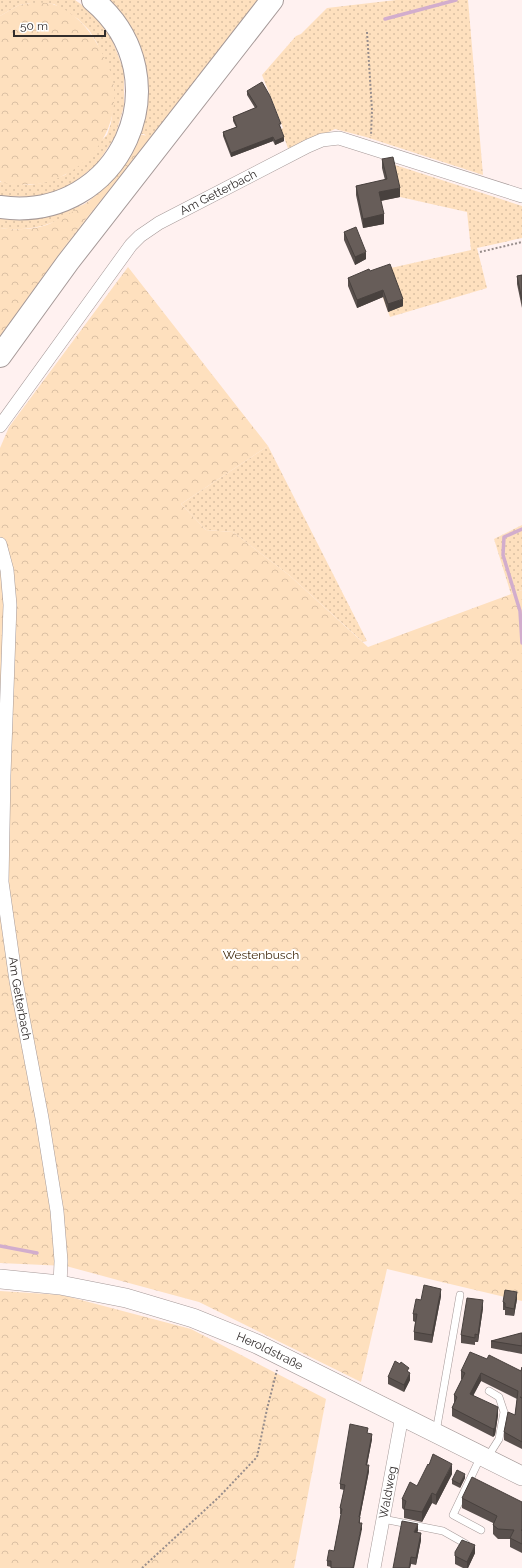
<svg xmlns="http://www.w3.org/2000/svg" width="522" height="1568" font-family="Raleway,sans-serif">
<defs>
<pattern id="grass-dots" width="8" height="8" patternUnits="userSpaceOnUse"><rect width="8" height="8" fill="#fee0be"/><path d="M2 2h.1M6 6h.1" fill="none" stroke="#dac0a3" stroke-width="1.8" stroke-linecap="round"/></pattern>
<pattern id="forest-crowns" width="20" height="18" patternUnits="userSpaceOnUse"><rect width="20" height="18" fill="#fee0be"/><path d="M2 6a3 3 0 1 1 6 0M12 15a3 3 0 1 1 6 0" fill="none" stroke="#dac0a3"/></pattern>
</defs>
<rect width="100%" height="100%" fill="#fff1f0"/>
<g fill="url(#grass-dots)">
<polygon points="0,0 75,0 85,7 109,31 124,71 124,106 115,137 97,164 71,185 48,194 34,197 0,196 0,182 30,185 42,183 65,175 107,135 111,123 114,96 114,87 97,43 89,30 78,19 54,4 41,3 31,3 19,5 0,16"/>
<path d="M110,0H265L0,347V336L15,314L76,231L150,140L144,134H140C156,87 145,36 110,0Z"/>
<polygon points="396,0 468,0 483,175 366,137 335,129 289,151 281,129 283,128 262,75 296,36 301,34 327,8"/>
<polygon points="392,164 522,206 522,238 477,248 487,288 390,317 373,272 471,250 467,212 400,197"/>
<path d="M85,204C60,223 32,233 0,228V218C30,222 58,214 85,204Z"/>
<polygon points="268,446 367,641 363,642 289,575 233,532 206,530 181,504"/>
<polygon points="522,525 522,590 511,594 494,539"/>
</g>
<g fill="url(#forest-crowns)">
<path d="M31,3C38,3 48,2 55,5C76,13 91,31 101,51C107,62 113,75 114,88C118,134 87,172 43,183C30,186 16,184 3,183L0,181V16L19,5Z"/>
<path d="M140,134L147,136L150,140L76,231L0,336V228C13,230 30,230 43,226C48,225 52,222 57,220C94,203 126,172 140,134Z"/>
<polygon points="128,267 268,446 181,504 206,530 233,532 289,575 368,647 522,590 522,1301 387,1269 361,1382 199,1302 66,1266 0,1263 0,448 9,427"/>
<polygon points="0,1291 62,1295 191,1329 326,1399 294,1568 0,1568"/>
</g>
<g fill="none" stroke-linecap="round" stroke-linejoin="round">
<g stroke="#d2adcd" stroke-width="3.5">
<polyline points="385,19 456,0"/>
<polyline points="522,529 504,537 503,555 520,611 522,643"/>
<polyline points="0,1246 37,1253"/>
</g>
<defs>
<g id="service">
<polyline points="436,1432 460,1295"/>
<polyline points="481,1456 453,1515 481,1530"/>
<polyline points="487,1458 499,1439 504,1412 499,1397 489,1391"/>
<polyline points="383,1519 443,1531 466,1544"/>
</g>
<g id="minor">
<path id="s1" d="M0,426L131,245L140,236L159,223L308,146L322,140L339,138L522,196"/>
<path id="s2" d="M0,544L7,570L10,605L4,775L2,882L16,981L42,1118L57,1211L61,1261L60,1285"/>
<path id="s3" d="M374,1568L402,1416"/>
</g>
<g id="secondary">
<path id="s4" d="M0,1279L60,1285L126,1298L193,1318L257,1344L522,1476"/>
</g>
<g id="motorway">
<path d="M0,207C120,224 186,78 93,0"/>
<polyline points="0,356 68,262 272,0"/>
</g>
</defs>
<use href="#service" stroke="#a59998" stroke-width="8"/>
<use href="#minor" stroke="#a59998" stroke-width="14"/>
<use href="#secondary" stroke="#a59998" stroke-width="20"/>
<use href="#motorway" stroke="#a59998" stroke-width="24"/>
<g stroke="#978d8c" stroke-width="2" stroke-dasharray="2 2" stroke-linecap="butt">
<polyline points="367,32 372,110 371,136"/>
<polyline points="480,252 522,242"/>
<polyline points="142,1568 219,1497 257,1457 267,1409 277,1370"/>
</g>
<use href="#service" stroke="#fff" stroke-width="7"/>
<use href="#minor" stroke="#fff" stroke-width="13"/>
<use href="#secondary" stroke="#fff" stroke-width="19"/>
<use href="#motorway" stroke="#fff" stroke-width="22"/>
</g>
<g fill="#59504d">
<polygon points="247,91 281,128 280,128 284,141 275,145 273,141 231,157 223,136 223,132 236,127 233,121 233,117 255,108 247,95"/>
<polygon points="382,159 400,197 381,201 384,224 363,228 356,195 356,186 385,180 382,168"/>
<polygon points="344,232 366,259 355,265 344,240"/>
<polygon points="370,271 403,306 388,312 383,297 357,308 348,286 348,278"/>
<polygon points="522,275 522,308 517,284 517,276"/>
<polygon points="441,1296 432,1343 414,1340 414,1332 415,1322 413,1321 413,1314 421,1300"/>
<polygon points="517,1299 514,1316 505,1315 505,1310 503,1310 503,1302"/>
<polygon points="483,1308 478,1342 475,1342 475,1345 461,1343 461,1335"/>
<polygon points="522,1333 522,1354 491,1348 491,1341"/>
<polygon points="487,1359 521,1371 522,1367 522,1449 504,1440 504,1432 515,1415 517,1399 481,1381 473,1395 498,1415 495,1435 493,1437 452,1416 452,1408 454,1403 454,1395 462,1379 461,1379 461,1371"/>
<polygon points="409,1372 410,1380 404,1392 388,1384 388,1377"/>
<polygon points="368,1433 372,1439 367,1465 369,1471 360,1517 360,1523 362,1529 331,1567 327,1566 327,1561 334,1551 341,1514 340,1514 340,1508 344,1490 340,1489 340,1484"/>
<polygon points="452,1474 436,1505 432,1503 422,1522 404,1518 404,1510 402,1508 402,1499 417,1486"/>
<polygon points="465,1478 460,1488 452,1484 452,1480"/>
<polygon points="462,1498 522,1502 522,1553 510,1547 510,1539 498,1539 493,1534 493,1523 462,1508"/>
<polygon points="418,1531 417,1532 421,1540 416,1565 411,1564 410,1568 393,1568"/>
<polygon points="455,1552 475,1553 468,1568 463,1568 455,1564"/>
</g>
<g fill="#48413e">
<polygon points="273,137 273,141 231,157 231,153"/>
<polygon points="284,137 284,141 275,145 275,141"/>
<polygon points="400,188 400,197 379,201 379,192"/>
<polygon points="384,214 384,224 363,228 363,219"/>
<polygon points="366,252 366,259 355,265 355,257"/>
<polygon points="383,290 383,297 357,308 357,300"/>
<polygon points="403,299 403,306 388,312 388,304"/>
<polygon points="441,1289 441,1296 432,1343 432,1335"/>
<polygon points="517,1292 517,1299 514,1316 514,1309"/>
<polygon points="483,1300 483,1308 478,1342 478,1335"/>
<polygon points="410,1373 410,1380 404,1392 404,1385"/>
<polygon points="481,1373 481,1381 470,1402 470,1394"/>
<polygon points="498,1407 498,1415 495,1435 493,1437 493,1429"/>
<polygon points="372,1434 372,1439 366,1470 366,1465"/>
<polygon points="452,1464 452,1474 436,1505 436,1495"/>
<polygon points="369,1465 369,1471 359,1522 359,1517"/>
<polygon points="465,1474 465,1478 460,1488 460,1484"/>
<polygon points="432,1493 432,1503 422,1522 422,1512"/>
<polygon points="362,1523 362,1529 354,1568 353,1568"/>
<polygon points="418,1524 418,1531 414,1538 414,1532"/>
<polygon points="421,1533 421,1540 416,1565 416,1558"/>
<polygon points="475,1545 475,1553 468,1568 467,1568 467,1562"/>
<polygon points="411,1557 411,1564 410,1568 409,1568"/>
</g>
<g fill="#675d59" stroke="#48413e">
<polygon points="262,82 270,96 281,124 279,124 284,137 275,141 273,137 231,153 223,132 237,127 233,117 257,107 247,91"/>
<polygon points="393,157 400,188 379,192 384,214 363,219 356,186 387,179 382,159"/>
<polygon points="356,227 366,252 355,257 344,232"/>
<polygon points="390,264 403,299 388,304 383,290 357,300 348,278 369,269 370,271"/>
<polygon points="522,275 522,300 517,276"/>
<polygon points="424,1285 441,1289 432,1335 414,1332 417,1314 413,1314 416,1299 421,1300"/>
<polygon points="505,1290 517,1292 514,1309 505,1307 505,1303 503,1302"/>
<polygon points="467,1298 483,1300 478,1335 475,1334 475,1338 461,1335"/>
<polygon points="521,1333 522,1333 522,1346 491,1341"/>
<polygon points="470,1352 487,1359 489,1355 521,1371 522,1367 522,1398 520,1397 522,1398 522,1442 504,1432 508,1412 515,1415 518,1391 481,1373 470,1394 498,1407 495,1428 493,1429 452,1408 457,1397 454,1395 465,1373 461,1371"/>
<polygon points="395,1361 400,1364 401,1362 409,1368 407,1371 410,1373 404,1385 388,1377"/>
<polygon points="350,1424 368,1428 367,1433 372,1434 366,1465 369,1465 359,1517 360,1517 359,1523 362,1523 353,1568 331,1568 331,1561 327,1561 329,1550 334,1551 342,1509 340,1508 345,1485 340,1484"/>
<polygon points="433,1454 452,1464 436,1495 432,1493 422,1512 404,1509 406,1501 402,1499 410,1482 417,1486 428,1464 429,1465"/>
<polygon points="457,1470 465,1474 460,1484 452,1480"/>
<polygon points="472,1477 522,1502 522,1530 521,1530 522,1531 522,1544 510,1538 514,1530 498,1529 493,1525 497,1516 462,1498"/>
<polygon points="402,1521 418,1524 414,1532 421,1533 416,1558 411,1557 409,1568 393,1568"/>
<polygon points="462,1540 475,1545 467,1562 455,1556 455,1552"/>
</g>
<g text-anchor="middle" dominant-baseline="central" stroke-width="4" stroke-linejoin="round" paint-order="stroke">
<g font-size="12" fill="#322d2c" stroke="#fff">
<text stroke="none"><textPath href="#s1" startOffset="326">Am Getterbach</textPath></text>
<text stroke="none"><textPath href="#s2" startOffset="457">Am Getterbach</textPath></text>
<text stroke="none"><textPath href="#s4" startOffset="281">Heroldstraße</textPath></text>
<text stroke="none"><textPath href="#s3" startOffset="77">Waldweg</textPath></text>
</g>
<g font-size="12" fill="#412a0d" stroke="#fff">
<text x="261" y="955">Westenbusch</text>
</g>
</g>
<path d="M14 30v6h91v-6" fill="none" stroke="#322d2c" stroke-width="2"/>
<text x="20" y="30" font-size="12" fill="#322d2c" stroke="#ffffff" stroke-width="3" paint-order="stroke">50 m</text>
</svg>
